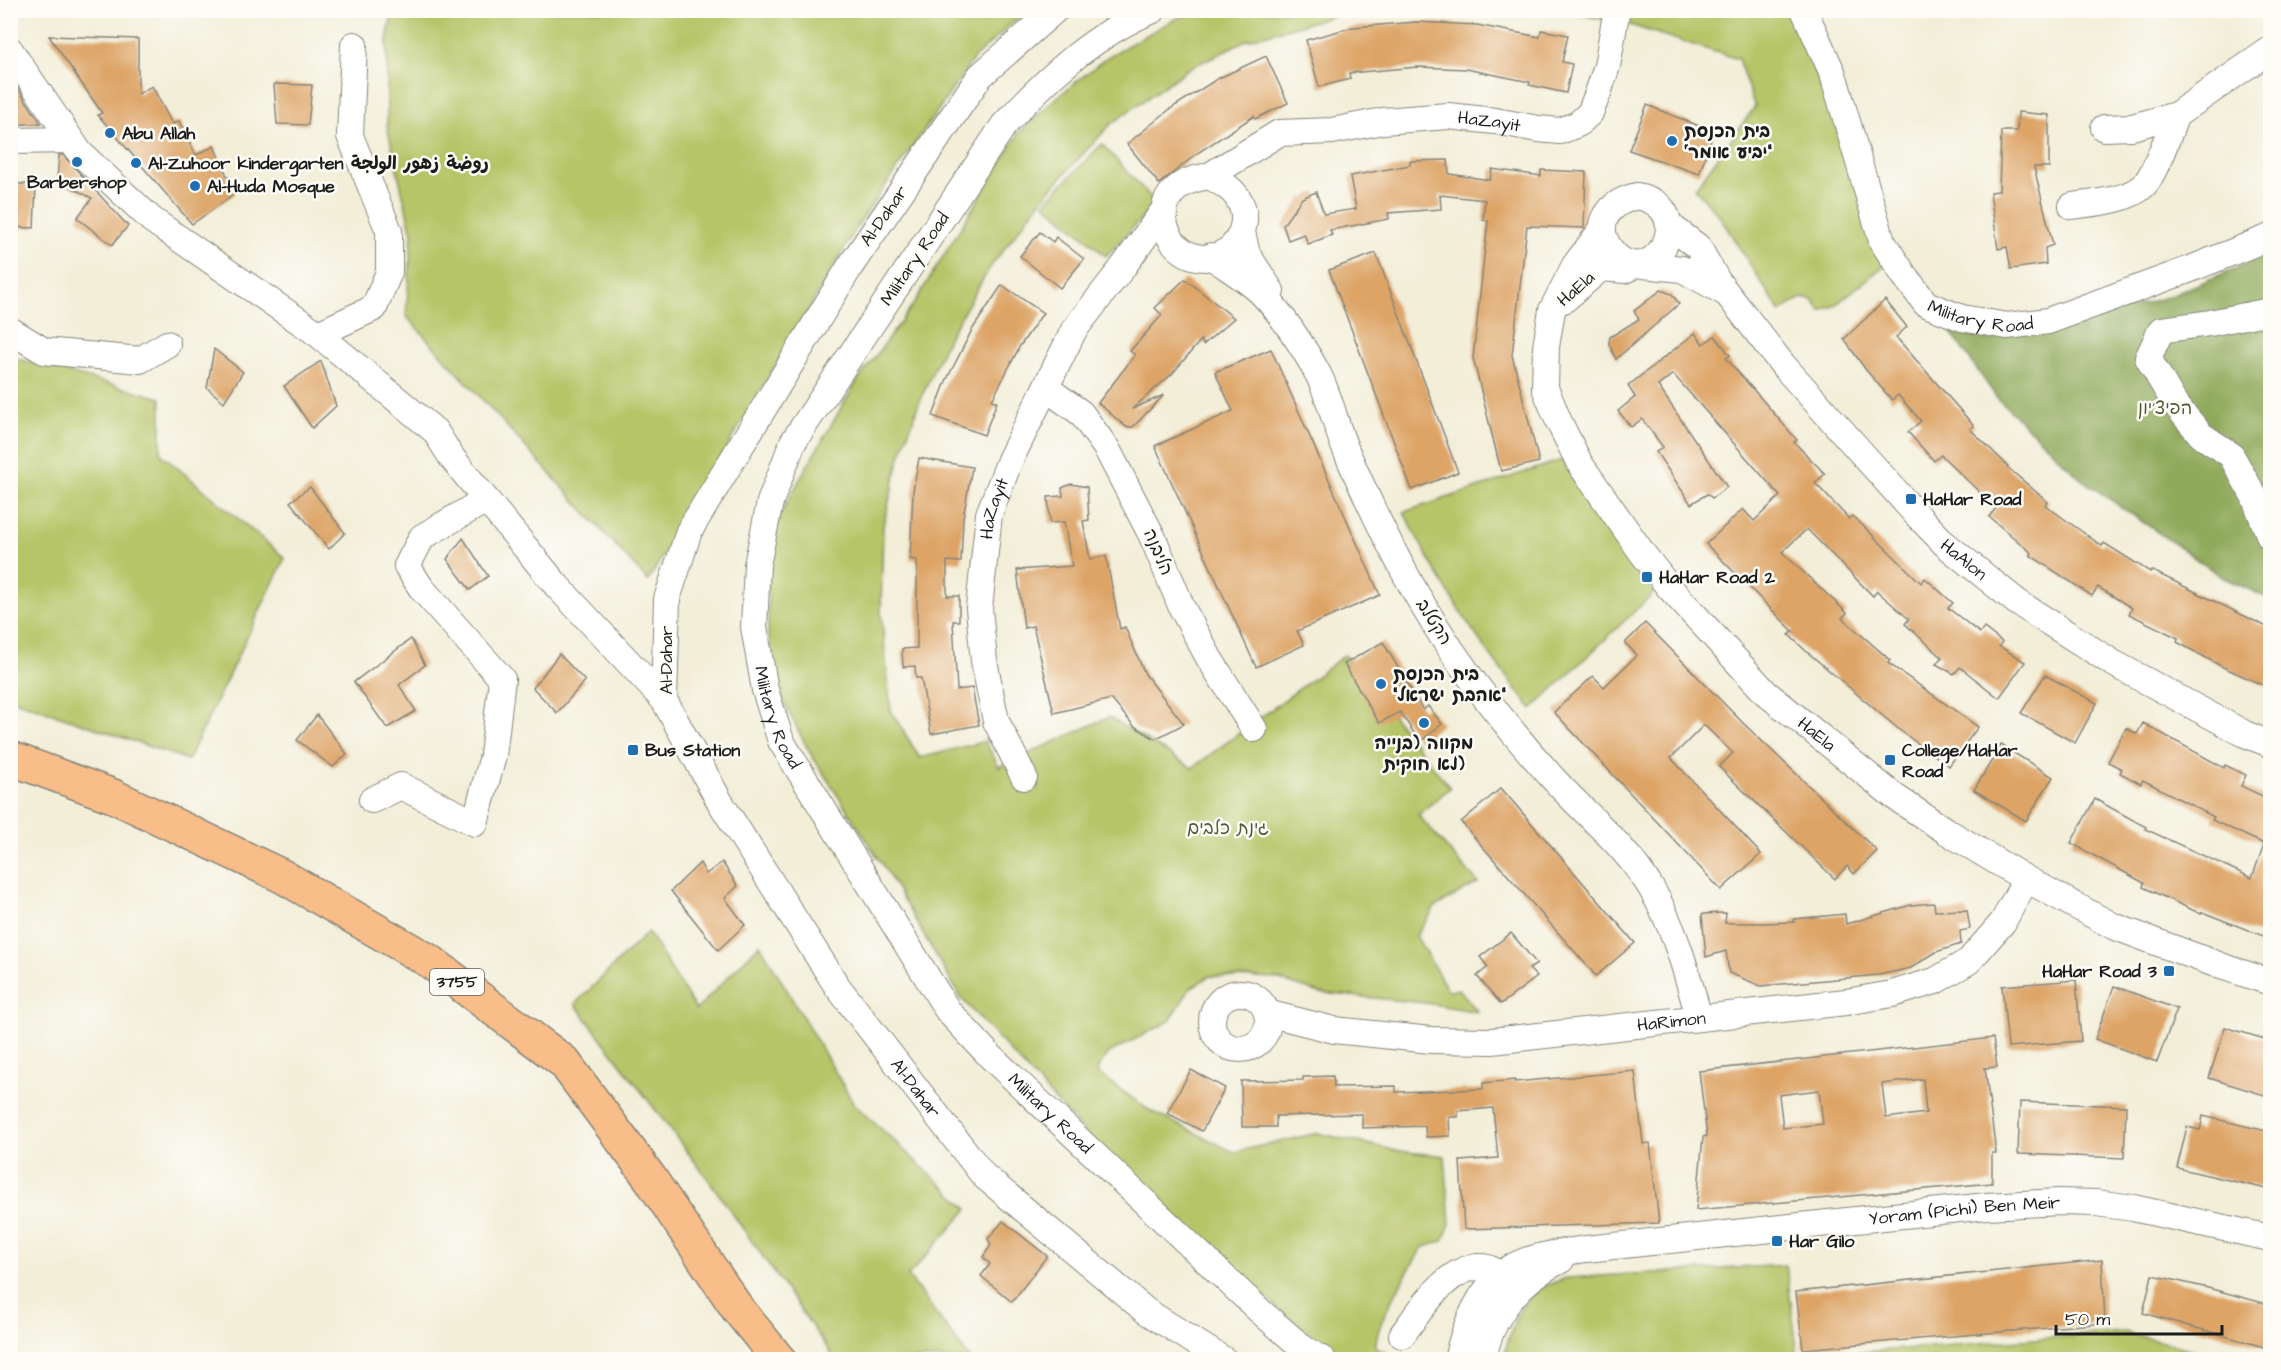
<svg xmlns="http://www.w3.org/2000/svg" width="2281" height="1370" font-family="'Architects Daughter','Playpen Sans Arabic','Playpen Sans Hebrew',sans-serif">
<rect width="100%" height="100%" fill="#fdfcf7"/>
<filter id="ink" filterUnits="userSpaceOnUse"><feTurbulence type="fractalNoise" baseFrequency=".0167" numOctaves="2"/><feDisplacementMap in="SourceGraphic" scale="12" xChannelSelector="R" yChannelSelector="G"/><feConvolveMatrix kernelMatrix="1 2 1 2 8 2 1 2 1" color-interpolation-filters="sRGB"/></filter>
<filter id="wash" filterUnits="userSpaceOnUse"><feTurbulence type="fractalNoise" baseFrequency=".008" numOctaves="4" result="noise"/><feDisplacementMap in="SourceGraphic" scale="24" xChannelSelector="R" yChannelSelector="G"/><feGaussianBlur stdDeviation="1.35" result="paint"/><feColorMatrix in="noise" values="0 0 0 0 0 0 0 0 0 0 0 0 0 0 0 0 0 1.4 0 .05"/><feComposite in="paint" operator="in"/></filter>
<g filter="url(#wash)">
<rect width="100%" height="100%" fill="#f2eed8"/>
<g fill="#b6c567" stroke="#697042" stroke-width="1.5">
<polygon points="393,11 1026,11 975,57 860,222 648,581 406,316 412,234 387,126 387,39"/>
<path d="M1198,11H1369L1344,13L1246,40L1188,69L1111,124L1048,192L991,266L949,336L920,400L900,457L883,526L881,611L891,711L920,758L985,741L999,767L1109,717L1192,768L1345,655L1450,788L1418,815L1478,883L1435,907L1416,936L1448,991L1459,989L1478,1012L1426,1003L1320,993L1276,979L1210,976L1190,988L1170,1021L1107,1054L1096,1072L1149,1110L1234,1152L1318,1133L1398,1151L1445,1156L1450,1224L1443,1241L1422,1248C1409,1271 1374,1323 1376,1348L1401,1359H1350L1332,1349L1284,1314L1095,1144L961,998L884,867L809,751L783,701L768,635V581L778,519L807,466L856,383L915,302L1019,133L1055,99L1107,57L1175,19Z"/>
<polygon points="1559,11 1787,11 1801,37 1890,261 1834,306 1821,311 1813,300 1801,298 1780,312 1720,217 1695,188 1755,107 1738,59 1627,24"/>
<polygon points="1102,144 1156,203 1106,256 1044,203"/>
<polygon points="11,357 161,398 161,454 285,558 188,760 11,699"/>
<path d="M1562,460L1599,521L1654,593L1532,709C1481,648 1439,583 1404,512Z"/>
<polygon points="648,932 696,1010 760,944 854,1104 968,1209 908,1276 970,1359 835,1359 708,1179 575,1004"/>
<path d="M1786,1265L1798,1357L2125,1332L2226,1359L1503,1360C1509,1335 1518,1298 1544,1286C1551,1283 1559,1281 1566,1278Z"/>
</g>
<polygon fill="#90aa5c" stroke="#56633c" stroke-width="1.5" points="2270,254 2270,599 2224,578 2082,480 1997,398 1944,323 2051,332 2170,296"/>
<g id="blocks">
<g fill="#dda466" fill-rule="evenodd">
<polygon points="1417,22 1477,25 1540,37 1541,30 1568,35 1562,62 1572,64 1566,93 1529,85 1530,82 1466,69 1418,67 1349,73 1350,79 1319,87 1306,40 1353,27"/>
<polygon points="49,36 138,39 138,94 152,86 172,124 179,121 196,155 214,146 235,194 192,224 98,115 102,113"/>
<polygon points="1266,56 1288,103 1255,119 1254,116 1199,152 1159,184 1127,144 1170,109 1217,79"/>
<polygon points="10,77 41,123 10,125"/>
<polygon points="274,84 312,85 308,125 277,124"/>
<polygon points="1647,105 1714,132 1699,174 1629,150"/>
<polygon points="2018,112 2049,115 2049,167 2034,167 2053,245 2045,248 2046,264 2011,269 2007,247 1998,249 1990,192 1999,191 2001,131 2017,131"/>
<polygon points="59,155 63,155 128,226 112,245 77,218 92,198 57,180"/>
<polygon points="1448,160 1449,174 1490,180 1492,169 1541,176 1541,170 1586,172 1584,228 1527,226 1512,355 1539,462 1501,471 1473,358 1488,221 1483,220 1485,200 1440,195 1441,209 1388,213 1389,219 1330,230 1332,235 1308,244 1304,234 1288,240 1283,225 1302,198 1316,192 1324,214 1356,209 1350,176 1410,165 1410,161"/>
<polygon points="10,183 36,185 34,228 10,227"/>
<polygon points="1040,232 1053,242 1056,237 1084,259 1060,288 1020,256"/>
<polygon points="1376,253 1458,472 1412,490 1329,270"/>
<polygon points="1185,279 1234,318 1203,345 1201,340 1172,374 1132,409 1164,395 1133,427 1126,427 1098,403 1135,355 1130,351 1162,315 1155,308"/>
<polygon points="1002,285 1043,313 1020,346 992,400 997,402 984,435 933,416 946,381 972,330"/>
<polygon points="1661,290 1672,294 1679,304 1616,359 1609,344 1610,337 1639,319 1634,311"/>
<polygon points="1885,300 1907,327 1896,337 1974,426 1970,429 2008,466 2007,467 2048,502 2045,505 2102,546 2104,543 2150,572 2151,570 2271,629 2271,674 2265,686 2223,667 2177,642 2178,638 2129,614 2132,608 2098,587 2092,596 2030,555 2032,553 1989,517 1996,508 1941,455 1934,461 1908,432 1921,421 1898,395 1892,400 1866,370 1844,339"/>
<polygon points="1695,333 1703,344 1715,336 1730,355 1726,358 1797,440 1794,442 1825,474 1815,483 1849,519 1853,516 1921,583 1925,578 1953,603 1948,608 1980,633 1984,628 2002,642 1999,646 2025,662 1999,698 1960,667 1954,674 1936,664 1942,657 1905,624 1909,619 1877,591 1873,596 1807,529 1782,552 1847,613 1842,618 1890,660 1888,663 1978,727 1949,766 1902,732 1806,651 1789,635 1793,631 1706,544 1743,509 1754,521 1780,496 1673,374 1658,386 1727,487 1712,498 1707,494 1691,504 1656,452 1663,447 1642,419 1631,427 1618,411 1635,397 1628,386"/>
<polygon points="214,349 243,372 224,402 207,388"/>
<polygon points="1271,349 1380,595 1297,631 1304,645 1256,667 1155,446 1233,411 1215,372"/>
<polygon points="321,361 336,406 312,428 284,386"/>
<polygon points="919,458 972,467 963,518 961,562 947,561 947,596 959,596 959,621 953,621 957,690 972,688 979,725 931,734 921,678 916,678 915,666 903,667 902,649 917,648 917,560 910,559 913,491"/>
<polygon points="1071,484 1087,487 1089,520 1083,521 1090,559 1106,556 1120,629 1125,627 1145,674 1184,724 1155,739 1134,726 1111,699 1054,713 1033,626 1024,628 1017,570 1072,566 1064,522 1050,523 1048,497 1063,496 1062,488"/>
<polygon points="310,487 345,533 329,549 290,502"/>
<polygon points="463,538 488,576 470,590 447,559"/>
<polygon points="1645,623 1743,723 1877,851 1854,874 1847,866 1835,879 1719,767 1733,753 1704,725 1671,758 1761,854 1721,890 1554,712 1593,676 1604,687 1637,655 1625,643"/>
<polygon points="411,639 425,665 399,685 416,711 387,728 354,682"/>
<polygon points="1383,642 1423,710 1428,706 1442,724 1420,742 1400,712 1379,723 1344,664"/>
<polygon points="559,654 585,681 557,713 533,688"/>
<polygon points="2045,675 2097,703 2075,743 2021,713"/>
<polygon points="317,715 347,754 333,767 297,740"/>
<polygon points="2143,723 2224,768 2225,765 2246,775 2241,786 2271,800 2271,939 2202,912 2201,914 2143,887 2144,883 2071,843 2095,799 2146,827 2145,829 2252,878 2264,844 2212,820 2214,817 2143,780 2141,784 2120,773 2122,769 2108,762 2126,728 2137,734"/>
<polygon points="2001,745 2053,777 2026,821 1974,790"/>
<polygon points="1501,788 1635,943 1596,976 1461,822"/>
<polygon points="722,862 738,886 725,898 745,925 718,950 671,891 700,863 706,874"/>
<polygon points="1934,903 1935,911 1967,910 1970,929 1960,931 1961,944 1936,952 1911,968 1879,975 1761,986 1729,973 1726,951 1706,957 1702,914 1726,913 1725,923 1762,923 1794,922 1794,919 1845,914 1846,924 1911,905"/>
<polygon points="1511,933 1537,964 1529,969 1537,977 1501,1004 1477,976 1488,967 1480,957"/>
<polygon points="2076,980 2081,1041 2008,1047 2002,986"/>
<polygon points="2114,986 2177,1009 2157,1062 2095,1039"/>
<polygon points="2225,1027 2271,1041 2271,1097 2209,1078"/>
<path d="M1993,1038L1997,1067L1985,1068L1996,1153H1992V1183L1696,1210L1703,1137L1707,1136L1699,1071ZM1923,1079L1926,1113L1886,1118L1882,1084ZM1819,1090L1823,1124L1783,1128L1779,1095Z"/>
<polygon points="1191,1070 1225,1088 1202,1131 1167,1113"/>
<polygon points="1635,1071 1643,1144 1650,1143 1659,1223 1464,1229 1460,1161 1498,1158 1493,1108 1458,1111 1458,1117 1449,1117 1450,1136 1426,1137 1425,1126 1362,1128 1362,1114 1276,1116 1276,1127 1242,1127 1241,1081 1303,1080 1303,1077 1333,1076 1334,1087 1396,1086 1396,1092 1483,1089 1483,1083 1515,1080 1515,1082"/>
<polygon points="2020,1102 2126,1106 2124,1158 2018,1154"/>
<polygon points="2203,1116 2271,1132 2271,1190 2177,1168 2187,1127 2200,1130"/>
<polygon points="1003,1221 1047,1256 1012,1302 981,1276 990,1264 983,1257 991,1245 988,1239"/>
<polygon points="2102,1260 2105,1323 1803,1349 1796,1292"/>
<polygon points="2152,1275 2208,1288 2271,1305 2271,1349 2143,1313"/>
</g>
</g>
</g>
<g filter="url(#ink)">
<use href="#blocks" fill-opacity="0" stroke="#87857a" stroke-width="1.5"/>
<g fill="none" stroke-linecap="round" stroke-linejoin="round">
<defs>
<g id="minor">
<path id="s1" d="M1055,10L980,76L851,265L689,531L667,599L664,700L720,802L837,986L984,1176L1146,1311L1224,1360"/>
<path id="s2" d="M1153,10C1094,34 1046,79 1004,125L793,442L770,502L757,565L754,627L765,690L781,741L948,1011L989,1055L1261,1312L1304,1349L1323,1360"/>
<path id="s3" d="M1804,10L1833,74L1882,241L1904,275L1926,304L1962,318L2007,326L2048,321L2188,270L2270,237"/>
<polyline points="10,50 80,153 152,220 318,334 435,431 452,458 557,586 664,700"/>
<polyline points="2104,128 2132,127 2176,115 2270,50"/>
<polyline points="10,141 71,140"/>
<path id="s4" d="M1209,176L1279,133L1332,131L1383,121L1448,116L1495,121L1538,129L1560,131L1578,124L1590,113L1598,93L1607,66L1616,14"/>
<path d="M1209,176C1227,185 1241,194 1244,215C1245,226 1240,240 1231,248C1184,284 1136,212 1183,184C1191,179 1200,178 1209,176Z"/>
<path d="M1637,196C1705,210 1648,299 1611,250C1591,224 1610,202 1637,196Z"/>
<path d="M2072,206C2093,203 2127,201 2143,186C2154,177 2170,130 2176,115"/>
<path id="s5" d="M1669,225L1698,247L1718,282L1783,365L1916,514L1946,545L2017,602L2113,663L2245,734L2270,744"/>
<path id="s6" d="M1603,228L1575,265L1552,310L1546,347L1545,388L1559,422L1580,464L1643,554L1668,586L1766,693L1895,797L1946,831L2026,879L2113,926L2221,966L2270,982"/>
<polyline points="1242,232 1247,254 1271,291"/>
<path d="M1211,256C1226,267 1242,276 1256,288C1277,306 1305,349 1318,374C1330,397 1335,424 1345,448C1370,506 1397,563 1430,617C1467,677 1511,733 1559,785C1590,818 1628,849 1651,888C1675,928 1687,973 1699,1018"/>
<polyline points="1643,265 1682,269 1724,292"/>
<polyline points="1564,300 1601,268 1625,270 1634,265"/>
<polyline points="2270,311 2210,323 2161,330 2148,358 2175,404 2201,435 2231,455 2254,496 2270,537"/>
<polyline points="10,330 44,351 140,360 167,344"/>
<polyline points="318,334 374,308 389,272 389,231 350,136 354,45"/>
<polyline points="1046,388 1081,413 1107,449 1153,538 1182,608 1209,658 1254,729"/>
<path id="s7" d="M1024,777L996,721L984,661L979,608L989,514L1010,460L1074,330L1123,267L1164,210"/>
<polyline points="372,800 401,786 475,823 493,756 502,679 422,589 407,566 422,537 486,500"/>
<circle cx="1240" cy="1021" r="28"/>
<path id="s8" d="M1267,1013L1334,1030L1431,1040L1492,1041L1846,1002L1892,994L1935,981L1969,961L2003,922L2026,879"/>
<path d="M1402,1335C1420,1311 1451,1259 1488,1268C1497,1271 1505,1278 1512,1284"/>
<path id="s9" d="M1457,1360C1464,1327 1480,1287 1509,1269C1531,1255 1561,1253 1586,1249L1987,1206L2059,1202L2096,1203L2133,1208L2270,1238"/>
<path d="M1483,1360C1490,1316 1520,1279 1561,1260"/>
</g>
<polyline id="major" points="10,758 113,796 282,876 431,962 564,1062 650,1178 737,1308 779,1360"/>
</defs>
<use href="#minor" stroke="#87857a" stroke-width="28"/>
<use href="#major" stroke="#87857a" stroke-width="36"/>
<use href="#minor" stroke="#fff" stroke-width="26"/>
<use href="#major" stroke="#f8bd88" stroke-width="33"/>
</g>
</g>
<g fill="#1f6fb2" stroke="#fdfcf7" stroke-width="2">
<circle cx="110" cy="133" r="6"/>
<circle cx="1672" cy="141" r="6"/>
<circle cx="77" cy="162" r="6"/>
<circle cx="136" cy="163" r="6"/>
<circle cx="195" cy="186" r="6"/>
<rect x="1905" y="493" width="12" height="12" rx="3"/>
<rect x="1641" y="571" width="12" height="12" rx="3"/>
<circle cx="1381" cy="684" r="6"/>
<circle cx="1424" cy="723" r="6"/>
<rect x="627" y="744" width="12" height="12" rx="3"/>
<rect x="1884" y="754" width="12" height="12" rx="3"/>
<rect x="2163" y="965" width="12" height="12" rx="3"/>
<rect x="1771" y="1235" width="12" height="12" rx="3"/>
</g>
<g text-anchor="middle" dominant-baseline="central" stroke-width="5" stroke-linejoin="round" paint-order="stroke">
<rect fill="#fdfcf7" stroke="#605f5e" stroke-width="1.5" x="430" y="969" width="54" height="26" rx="4.5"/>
<g font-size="16" font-weight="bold" fill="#1c1c1c">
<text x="457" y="982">3755</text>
</g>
<g font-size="18" fill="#1c1c1c" stroke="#fdfcf7">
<text stroke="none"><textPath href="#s4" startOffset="294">HaZayit</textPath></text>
<text transform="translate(884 216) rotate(-55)">Al-Dahar</text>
<text transform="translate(915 259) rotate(-56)">Military Road</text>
<text transform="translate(1576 289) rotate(-41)">HaEla</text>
<text stroke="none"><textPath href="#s3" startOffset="378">Military Road</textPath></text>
<text stroke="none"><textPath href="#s7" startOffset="278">HaZayit</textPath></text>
<text transform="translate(1158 552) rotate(67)">הליבנה</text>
<text stroke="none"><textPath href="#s5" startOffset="448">HaAlon</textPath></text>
<text transform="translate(1434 622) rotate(58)">הקטלב</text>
<text transform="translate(666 660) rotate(-90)">Al-Dahar</text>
<text stroke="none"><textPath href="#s2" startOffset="855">Military Road</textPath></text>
<text stroke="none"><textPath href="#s6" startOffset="620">HaEla</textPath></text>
<text stroke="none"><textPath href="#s8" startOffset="408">HaRimon</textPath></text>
<text stroke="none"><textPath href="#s1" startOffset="1276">Al-Dahar</textPath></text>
<text stroke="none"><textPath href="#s2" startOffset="1341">Military Road</textPath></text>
<text stroke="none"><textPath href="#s9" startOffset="568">Yoram (Pichi) Ben Meir</textPath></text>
</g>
<g font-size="18" font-weight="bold" fill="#1c1c1c" stroke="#fdfcf7" text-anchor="start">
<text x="1684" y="131">בית הכנסת<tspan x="1684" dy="21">"יביע אומר"</tspan></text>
<text x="122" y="133">Abu Allah</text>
<text x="148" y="163">Al-Zuhoor kindergarten روضة زهور الولجة</text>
<text x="77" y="182" text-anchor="middle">Barbershop</text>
<text x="207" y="186">Al-Huda Mosque</text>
<text x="1923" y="499">HaHar Road</text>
<text x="1659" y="577">HaHar Road 2</text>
<text x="1393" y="674">בית הכנסת<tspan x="1393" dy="21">"אהבת ישראל"</tspan></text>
<text x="1424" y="743" text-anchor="middle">מקווה (בנייה<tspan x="1424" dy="21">לא חוקית)</tspan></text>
<text x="645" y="750">Bus Station</text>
<text x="1902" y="750">College/HaHar<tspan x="1902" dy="21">Road</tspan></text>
<text x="2157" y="971" text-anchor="end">HaHar Road 3</text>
<text x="1789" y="1241">Har Gilo</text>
</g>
<g font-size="18" fill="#525736" stroke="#fdfcf7">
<text x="2165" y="408">הפיצ'יון</text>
<text x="1228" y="828">גינת כלבים</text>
</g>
</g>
<rect width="2281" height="1370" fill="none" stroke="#fdfcf7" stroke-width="36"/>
<path d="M2056 1325v9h166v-9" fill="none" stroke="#1c1c1c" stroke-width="3"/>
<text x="2065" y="1325" font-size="18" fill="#1c1c1c" stroke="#fdfcf7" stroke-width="4.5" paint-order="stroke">50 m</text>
</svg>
